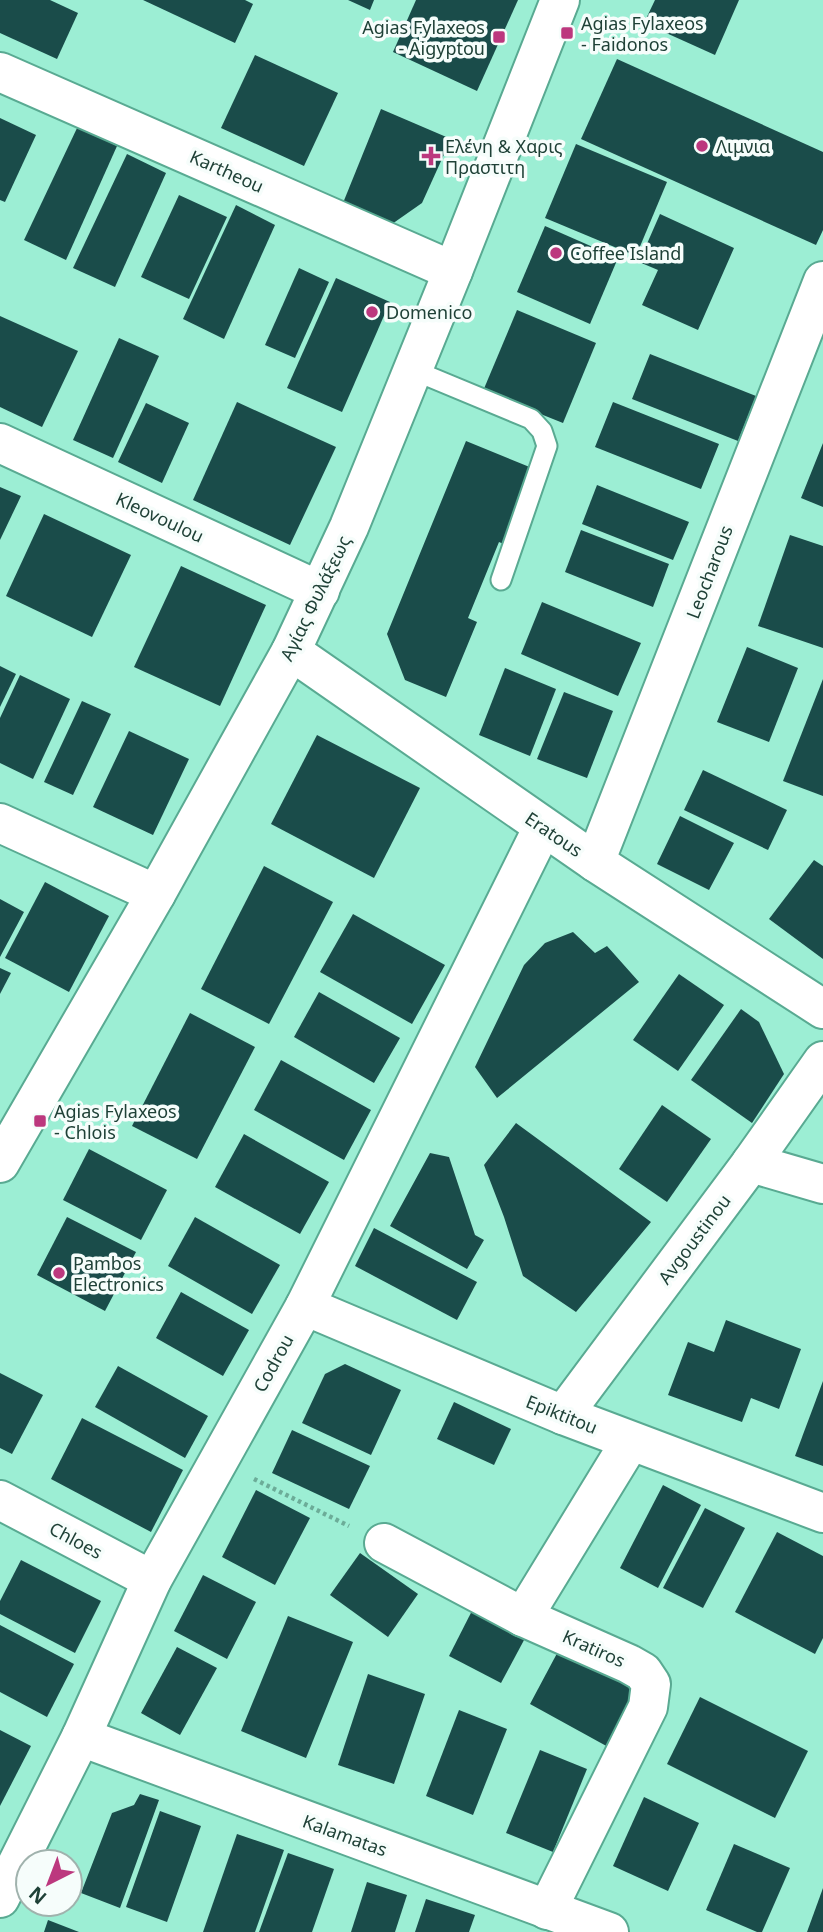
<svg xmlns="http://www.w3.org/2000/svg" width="823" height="1932" font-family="'Noto Sans',sans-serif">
<rect width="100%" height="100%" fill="#9ceed4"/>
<g fill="#1a4c4a">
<polygon points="0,0 50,0 78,13 57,59 0,33"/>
<polygon points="143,0 245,0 253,4 235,43"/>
<polygon points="348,0 374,0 370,10"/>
<polygon points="416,0 518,0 477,91 393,52"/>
<polygon points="655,0 739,0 715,55 644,23"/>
<polygon points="255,55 338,93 304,166 221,128"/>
<polygon points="617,59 823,152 823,230 816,245 581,139"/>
<polygon points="381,109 451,139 422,203 392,224 343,203"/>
<polygon points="0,118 36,135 5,202 0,200"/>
<polygon points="78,126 117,146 66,260 24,240"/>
<polygon points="576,144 667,182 636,256 545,218"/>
<polygon points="127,154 166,173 115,287 73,268"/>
<polygon points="179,195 227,217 189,299 141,277"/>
<polygon points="236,205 275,225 224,339 183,319"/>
<polygon points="660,214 734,248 698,330 642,305 658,270 639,262"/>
<polygon points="545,226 618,258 590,324 517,292"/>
<polygon points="299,268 329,282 295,358 265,345"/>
<polygon points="336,278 390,302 342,412 287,388"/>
<polygon points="517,310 596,343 563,423 483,391"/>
<polygon points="0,316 78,351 42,427 0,407"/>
<polygon points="119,338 159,356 113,458 73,440"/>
<polygon points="650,354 756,396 738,441 632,399"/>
<polygon points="237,402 336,447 290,545 193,500"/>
<polygon points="613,402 719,444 701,489 595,447"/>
<polygon points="146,403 189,423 162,483 118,462"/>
<polygon points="466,441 532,468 512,514 520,518 508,546 499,542 468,618 477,622 446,697 405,680 387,634"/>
<polygon points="823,443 823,507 801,498"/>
<polygon points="597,485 689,522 673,560 582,524"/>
<polygon points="0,487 21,496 0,540"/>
<polygon points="44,514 131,555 92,637 6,596"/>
<polygon points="581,530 669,564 653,607 565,572"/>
<polygon points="790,535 823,546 823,648 758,626"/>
<polygon points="181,566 266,605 220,706 134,667"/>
<polygon points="542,602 641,643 618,696 521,654"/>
<polygon points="747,647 798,668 769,742 717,722"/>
<polygon points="0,666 16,674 0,707"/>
<polygon points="505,668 556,689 530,756 479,735"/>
<polygon points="20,675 70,699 33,779 0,763 0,718"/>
<polygon points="823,679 823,796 783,781"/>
<polygon points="564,692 613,711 587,778 537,759"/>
<polygon points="82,701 111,714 73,795 44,782"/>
<polygon points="129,731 189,759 153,835 93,807"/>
<polygon points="317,735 420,788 374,878 271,824"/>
<polygon points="703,770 787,810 768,850 684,810"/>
<polygon points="680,816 734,843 709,890 657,864"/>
<polygon points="814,860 823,866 823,959 769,919"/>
<polygon points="264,866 333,902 269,1024 201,989"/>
<polygon points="45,882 109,916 69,992 5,958"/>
<polygon points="0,899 24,912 0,957"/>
<polygon points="353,914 445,965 412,1024 320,972"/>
<polygon points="573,932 595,953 607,946 639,982 497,1098 475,1067 524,965 545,943"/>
<polygon points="0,968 11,973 0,994"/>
<polygon points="679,974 724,1005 678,1071 633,1040"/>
<polygon points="319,992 400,1038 374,1083 294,1037"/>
<polygon points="741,1009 759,1022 784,1074 752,1123 691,1080"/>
<polygon points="190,1013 255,1047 197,1159 132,1126"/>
<polygon points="281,1060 371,1110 344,1160 254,1110"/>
<polygon points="662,1105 711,1139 667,1202 619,1169"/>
<polygon points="516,1123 651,1222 576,1312 523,1276 504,1217 484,1165"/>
<polygon points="244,1134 329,1182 300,1234 215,1187"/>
<polygon points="89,1149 167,1190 141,1240 63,1200"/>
<polygon points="430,1153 449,1157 475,1235 484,1240 467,1269 390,1226"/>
<polygon points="67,1217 136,1252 105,1311 37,1275"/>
<polygon points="195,1217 280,1265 252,1314 168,1266"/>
<polygon points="374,1228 477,1282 457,1320 355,1266"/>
<polygon points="181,1292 249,1330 223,1376 156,1338"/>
<polygon points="726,1320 801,1349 779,1409 751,1398 742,1422 668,1395 688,1342 714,1352"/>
<polygon points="345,1364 401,1390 371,1455 302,1423 325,1374"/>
<polygon points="118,1366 208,1416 185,1458 95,1407"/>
<polygon points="0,1373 43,1395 12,1454 0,1448"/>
<polygon points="823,1381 823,1466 795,1456"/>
<polygon points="454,1402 511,1429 494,1465 437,1439"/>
<polygon points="82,1418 183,1470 151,1532 51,1479"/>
<polygon points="292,1430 370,1466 349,1509 272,1473"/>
<polygon points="663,1485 701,1505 658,1588 620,1568"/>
<polygon points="256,1490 310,1518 275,1585 222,1557"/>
<polygon points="705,1508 745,1528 703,1608 663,1588"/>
<polygon points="777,1532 823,1556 823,1638 815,1654 735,1612"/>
<polygon points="360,1553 418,1594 388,1637 330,1595"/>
<polygon points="21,1560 101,1601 75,1653 0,1614 0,1601"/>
<polygon points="203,1575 256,1602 227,1659 174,1631"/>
<polygon points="478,1599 531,1627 501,1683 449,1656"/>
<polygon points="288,1616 353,1642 306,1758 241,1731"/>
<polygon points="0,1625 74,1664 47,1717 0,1692"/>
<polygon points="562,1644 642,1687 610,1748 530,1704"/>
<polygon points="177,1647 217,1668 180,1735 141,1713"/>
<polygon points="368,1674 425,1694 394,1784 338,1765"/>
<polygon points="700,1697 808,1751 775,1818 667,1764"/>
<polygon points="459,1710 507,1729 473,1815 426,1796"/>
<polygon points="0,1730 31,1746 0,1806"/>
<polygon points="540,1750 587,1769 553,1852 506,1833"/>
<polygon points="140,1794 159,1800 120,1908 81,1893 112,1813 134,1805"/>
<polygon points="644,1797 699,1823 668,1891 613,1866"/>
<polygon points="160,1811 201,1826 167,1922 126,1907"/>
<polygon points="237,1834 284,1850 255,1932 203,1932"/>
<polygon points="734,1844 790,1868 762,1932 757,1932 706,1910"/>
<polygon points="288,1853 334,1869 312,1932 259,1932"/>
<polygon points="367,1882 407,1895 395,1932 351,1932"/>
<polygon points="823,1888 823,1932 807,1932"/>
<polygon points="426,1899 475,1915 469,1932 415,1932"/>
<polygon points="48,1920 79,1932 44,1932"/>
</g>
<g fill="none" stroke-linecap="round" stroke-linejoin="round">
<defs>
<polyline id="service" points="413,370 531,419 542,431 547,446 501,580"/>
<g id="minor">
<polyline points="0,72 453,271"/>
<polyline points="0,443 320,591"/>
<polyline points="291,651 595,862 823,1009"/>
<polyline points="0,823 156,894"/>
<polyline points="595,862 823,281"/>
<polyline points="751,1163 823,1184"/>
<polyline points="305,1306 563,1415 823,1513"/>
<polyline points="563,1415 751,1163 823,1061"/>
<polyline points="0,1500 152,1580"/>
<polyline points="384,1543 523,1617 629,1664 643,1672 651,1684 648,1707 547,1910"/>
<polyline points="523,1617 630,1442"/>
<polyline points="81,1737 609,1932"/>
<polyline points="0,1898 81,1737 152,1580 305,1306 543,827"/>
</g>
<polyline id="secondary" points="0,1163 156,894 291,651 349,527 453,271 560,0"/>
</defs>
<use href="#service" stroke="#59aa92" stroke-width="23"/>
<use href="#minor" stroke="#59aa92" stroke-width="42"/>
<use href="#secondary" stroke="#59aa92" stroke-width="42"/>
<polyline stroke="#6cac98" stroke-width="4.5" stroke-dasharray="3.5 3.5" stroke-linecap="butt" points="254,1479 349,1526"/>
<use href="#service" stroke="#fff" stroke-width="19"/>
<use href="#minor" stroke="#fff" stroke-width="38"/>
<use href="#secondary" stroke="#fff" stroke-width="38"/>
</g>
<g fill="#bc387e" stroke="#f6fdfb" stroke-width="2.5">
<rect x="560" y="26" width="14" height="14" rx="3.5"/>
<rect x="492" y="30" width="14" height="14" rx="3.5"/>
<circle cx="702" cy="146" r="7"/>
<path d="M427.5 145.5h7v7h7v7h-7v7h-7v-7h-7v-7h7z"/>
<circle cx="556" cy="253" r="7"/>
<circle cx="372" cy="312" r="7"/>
<rect x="33" y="1114" width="14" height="14" rx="3.5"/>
<circle cx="59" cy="1273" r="7"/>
</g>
<g text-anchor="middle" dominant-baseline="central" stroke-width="7" stroke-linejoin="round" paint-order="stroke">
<g font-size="18" fill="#1f4137" stroke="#f6fdfb" text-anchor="start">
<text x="581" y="23">Agias Fylaxeos<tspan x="581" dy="21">- Faidonos</tspan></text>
<text x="485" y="27" text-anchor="end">Agias Fylaxeos<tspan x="485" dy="21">- Aigyptou</tspan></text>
<text x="445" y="146">Ελένη &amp; Χαρις<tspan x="445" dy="21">Πραστιτη</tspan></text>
<text x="716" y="146">Λιμνια</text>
<text x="570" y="253">Coffee Island</text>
<text x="386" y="312">Domenico</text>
<text x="54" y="1111">Agias Fylaxeos<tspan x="54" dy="21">- Chlois</tspan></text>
<text x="73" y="1263">Pambos<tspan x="73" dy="21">Electronics</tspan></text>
</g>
<g font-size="18" fill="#1f4137" stroke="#f6fdfb">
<text transform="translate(227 171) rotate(24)">Kartheou</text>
<text transform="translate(160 517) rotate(25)">Kleovoulou</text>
<text transform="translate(709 572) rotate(-69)">Leocharous</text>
<text transform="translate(315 598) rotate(-64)">Αγίας Φυλάξεως</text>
<text transform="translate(554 834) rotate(34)">Eratous</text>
<text transform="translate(694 1239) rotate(-53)">Avgoustinou</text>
<text transform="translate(273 1363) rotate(-61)">Codrou</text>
<text transform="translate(562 1414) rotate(22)">Epiktitou</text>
<text transform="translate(76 1540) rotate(28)">Chloes</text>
<text transform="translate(594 1648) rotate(24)">Kratiros</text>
<text transform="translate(345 1835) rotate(20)">Kalamatas</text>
</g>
</g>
<g transform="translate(49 1883) rotate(222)"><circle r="33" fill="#f6fdfb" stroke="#a0b2ad" stroke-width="2"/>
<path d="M0-5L12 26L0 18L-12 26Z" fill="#bc387e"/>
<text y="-10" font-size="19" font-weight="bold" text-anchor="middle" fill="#1f4137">N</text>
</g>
</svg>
